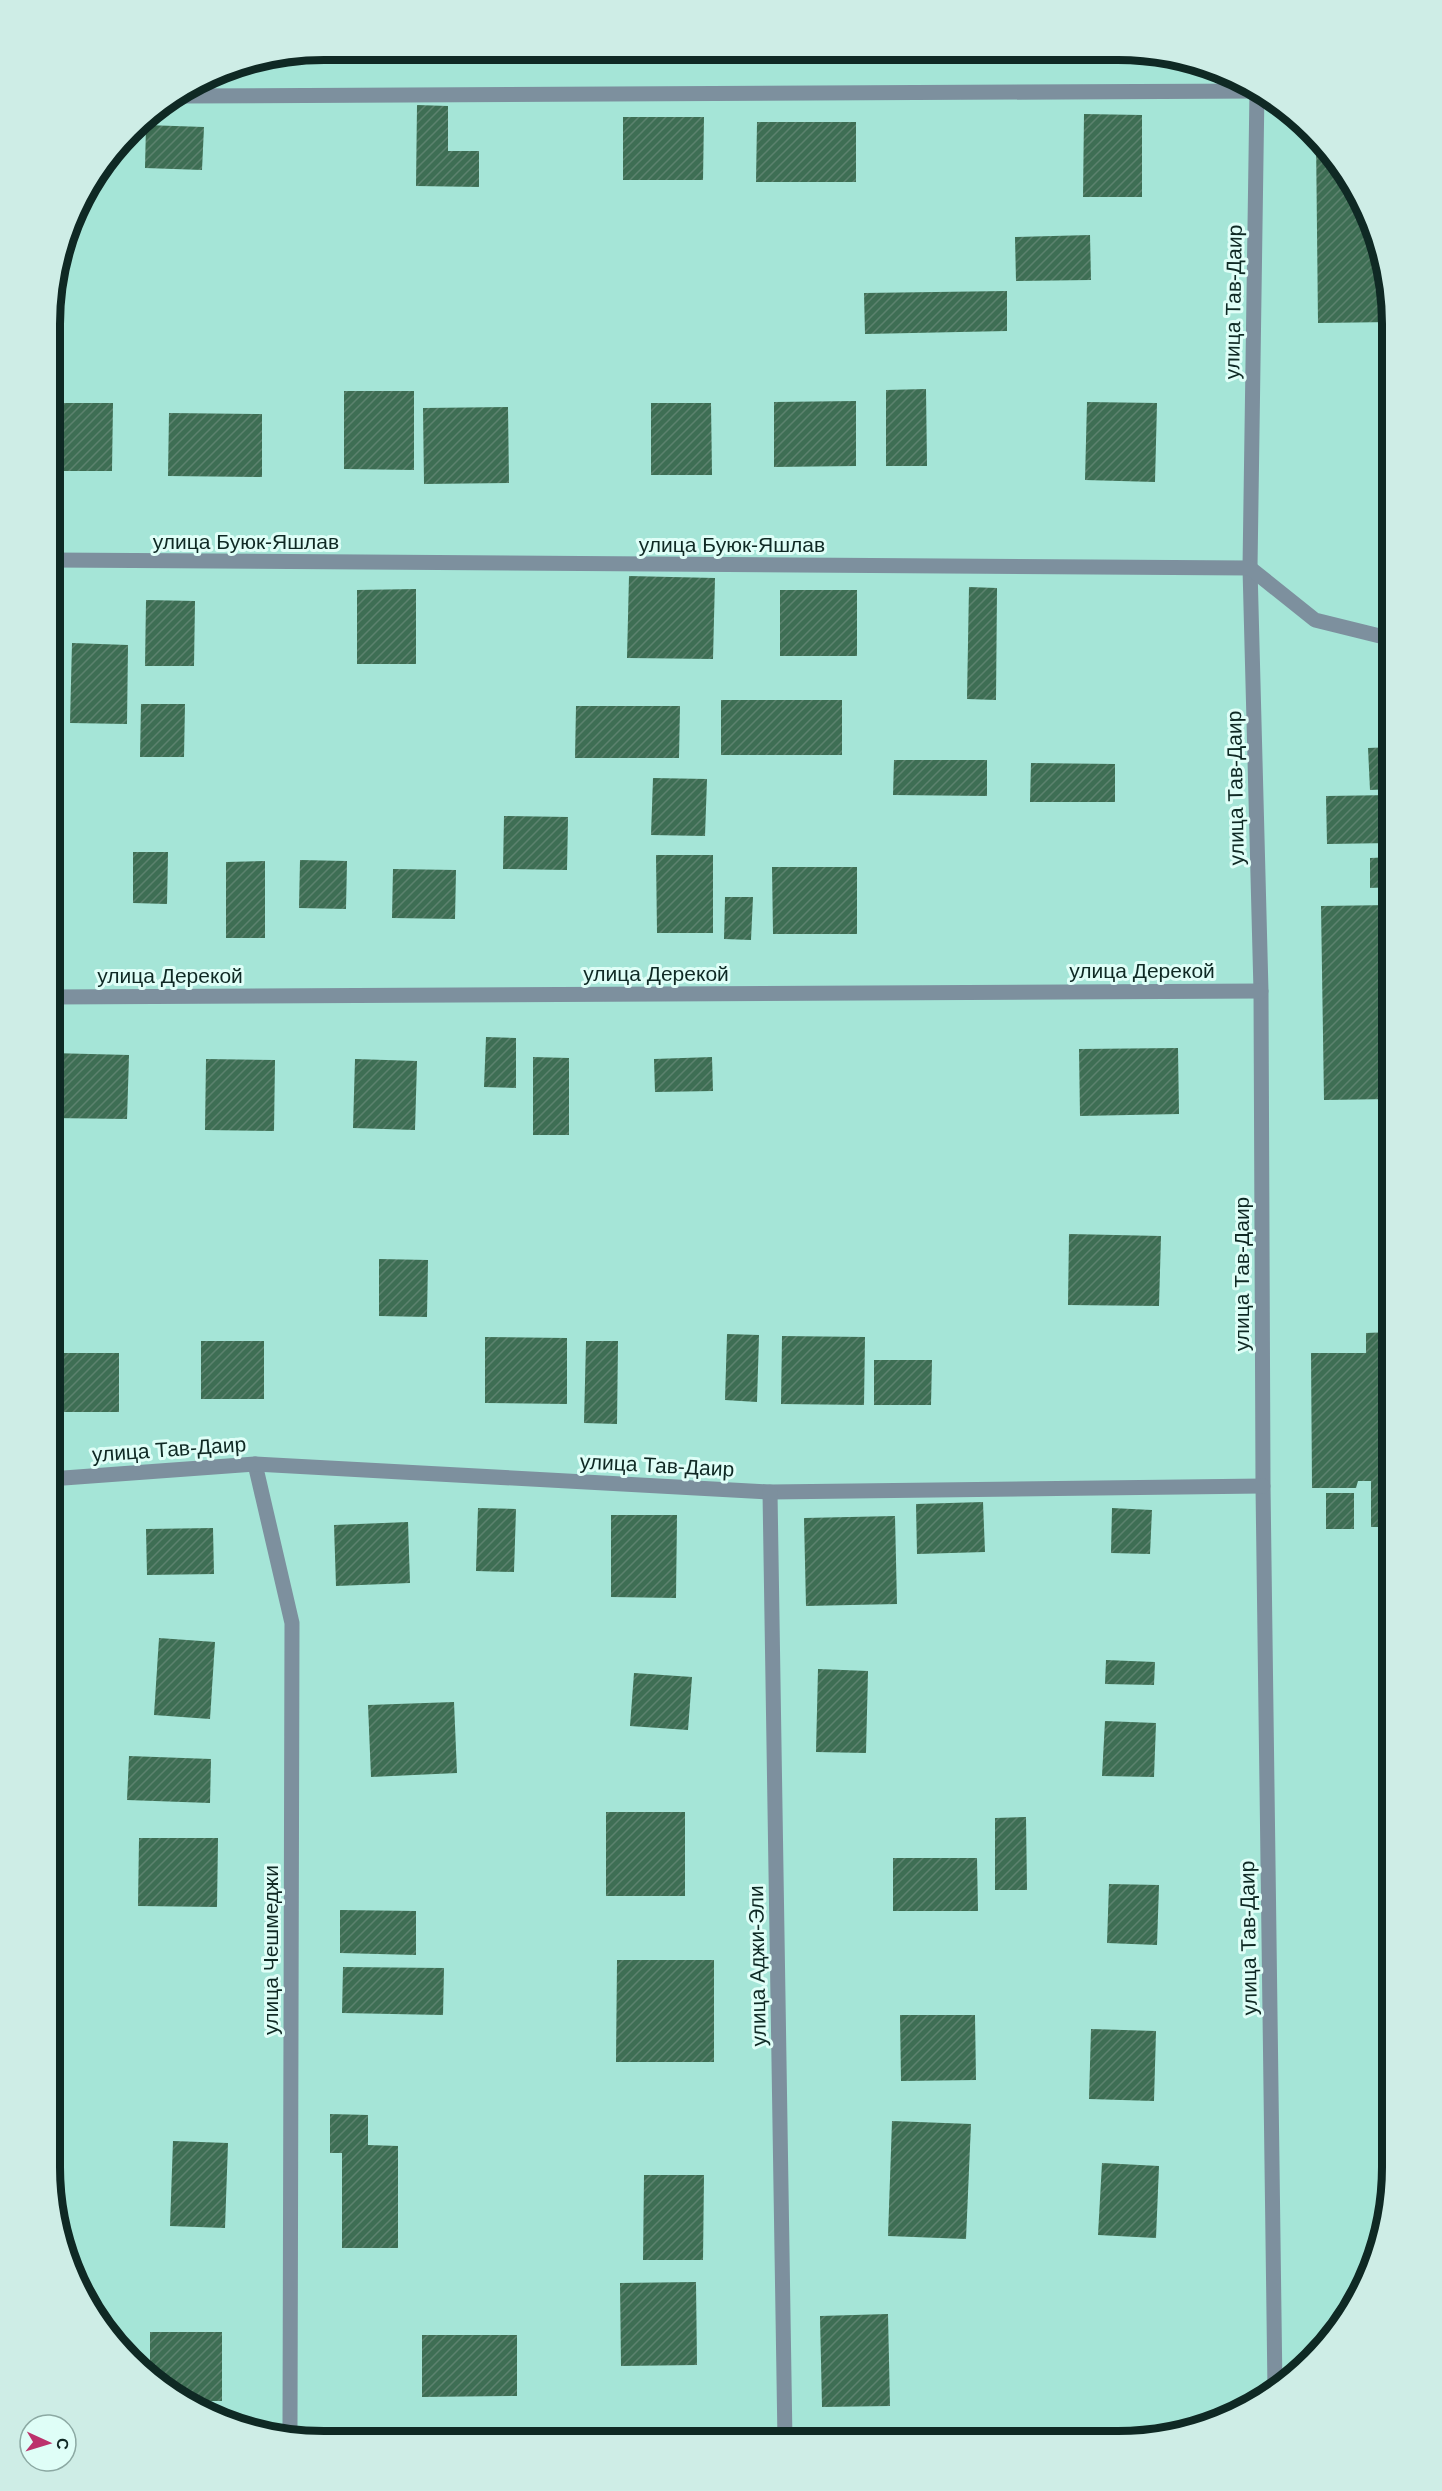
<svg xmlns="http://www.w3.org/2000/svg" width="1442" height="2491" font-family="Helvetica,sans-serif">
<defs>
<pattern id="building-hatch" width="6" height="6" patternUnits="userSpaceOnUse" patternTransform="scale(1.5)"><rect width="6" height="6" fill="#3e6e54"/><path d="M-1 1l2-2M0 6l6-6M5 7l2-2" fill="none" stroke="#5c826e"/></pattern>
</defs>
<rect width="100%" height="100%" fill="#a5e5d7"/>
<g fill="url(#building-hatch)">
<polygon points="417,105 448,106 448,151 479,151 479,187 416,186"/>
<polygon points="1084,114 1142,115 1142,197 1083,197"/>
<polygon points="623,117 704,117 703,180 623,180"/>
<polygon points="757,122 856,122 856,182 756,182"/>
<polygon points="146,125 204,127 202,170 145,168"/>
<polygon points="1316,137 1346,171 1378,236 1392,322 1318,323"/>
<polygon points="1090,235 1091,280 1016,281 1015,237"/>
<polygon points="1007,291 1007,331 865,334 864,293"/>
<polygon points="926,389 927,466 886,466 886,390"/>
<polygon points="344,391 414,391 414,470 344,469"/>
<polygon points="856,401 856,466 774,467 774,402"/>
<polygon points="1087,402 1157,403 1155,482 1085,480"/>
<polygon points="52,403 113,403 112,471 52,471"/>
<polygon points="651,403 711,403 712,475 651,475"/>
<polygon points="508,407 509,483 424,484 423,408"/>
<polygon points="169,413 262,414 262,477 168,476"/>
<polygon points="629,576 715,578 713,659 627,658"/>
<polygon points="969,587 997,588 996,700 967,699"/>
<polygon points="416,589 416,664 357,664 357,590"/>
<rect x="780" y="590" width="77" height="66"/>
<polygon points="146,600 195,601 194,666 145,666"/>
<polygon points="72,643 128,645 127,724 70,723"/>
<rect x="721" y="700" width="121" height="55"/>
<polygon points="141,704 185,704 184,757 140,757"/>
<polygon points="576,706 680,706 679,758 575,758"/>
<polygon points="1392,747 1392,789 1370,790 1368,748"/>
<polygon points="894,760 987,760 987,796 893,795"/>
<polygon points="1031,763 1115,764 1115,802 1030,802"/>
<polygon points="653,778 707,779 705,836 651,835"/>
<polygon points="1392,795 1392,843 1327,844 1326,796"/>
<polygon points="504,816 568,817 567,870 503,869"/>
<polygon points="133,852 168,852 167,904 133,903"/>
<polygon points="656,855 713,855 713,933 657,933"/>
<polygon points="1392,857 1392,887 1370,888 1370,858"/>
<polygon points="300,860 347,861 346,909 299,908"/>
<polygon points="265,861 265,938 226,938 226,862"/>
<polygon points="772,867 857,867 857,934 773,934"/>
<polygon points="393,869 456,870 455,919 392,918"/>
<polygon points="725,897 753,897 751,940 724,939"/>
<polygon points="1392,905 1392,1099 1324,1100 1321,906"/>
<polygon points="486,1037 516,1038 516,1088 484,1087"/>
<polygon points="1178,1048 1179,1114 1080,1116 1079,1049"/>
<polygon points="51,1053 129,1055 127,1119 51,1118"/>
<polygon points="533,1057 569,1058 569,1135 533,1135"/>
<polygon points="712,1057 713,1091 655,1092 654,1059"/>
<polygon points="206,1059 275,1060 274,1131 205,1130"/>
<polygon points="355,1059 417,1061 415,1130 353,1128"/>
<polygon points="1069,1234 1161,1236 1159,1306 1068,1305"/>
<polygon points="379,1259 428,1260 427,1317 379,1316"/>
<polygon points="1392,1332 1392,1527 1371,1527 1371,1481 1358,1481 1356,1488 1312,1488 1311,1353 1366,1353 1366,1333"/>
<polygon points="727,1334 759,1335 757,1402 725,1400"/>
<polygon points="782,1336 865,1337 864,1405 781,1404"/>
<polygon points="485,1337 567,1338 567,1404 485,1403"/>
<rect x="201" y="1341" width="63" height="58"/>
<polygon points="586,1341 618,1341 617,1424 584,1423"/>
<polygon points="57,1353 119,1353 119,1412 58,1412"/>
<polygon points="874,1360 932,1360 931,1405 874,1405"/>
<rect x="1326" y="1493" width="28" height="36"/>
<polygon points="983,1502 985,1552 917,1554 916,1504"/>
<polygon points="478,1508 516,1509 514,1572 476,1571"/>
<polygon points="1112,1508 1152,1510 1150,1554 1111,1553"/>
<polygon points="611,1515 677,1515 676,1598 611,1597"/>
<polygon points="895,1516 897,1604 806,1606 804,1518"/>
<polygon points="408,1522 410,1583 336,1586 334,1525"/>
<polygon points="213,1528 214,1574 147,1575 146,1529"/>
<polygon points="159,1638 215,1642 210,1719 154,1715"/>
<polygon points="1106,1660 1155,1662 1154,1685 1105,1684"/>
<polygon points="818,1669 868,1671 866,1753 816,1752"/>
<polygon points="634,1673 692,1677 688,1730 630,1726"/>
<polygon points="454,1702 457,1773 371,1777 368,1705"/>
<polygon points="1105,1721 1156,1723 1154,1777 1102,1776"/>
<polygon points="129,1756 211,1759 210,1803 127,1800"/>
<rect x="606" y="1812" width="79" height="84"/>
<polygon points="1026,1817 1027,1890 995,1890 995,1818"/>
<polygon points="139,1838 218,1838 217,1907 138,1906"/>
<polygon points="893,1858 977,1858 978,1911 893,1911"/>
<polygon points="1109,1884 1159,1885 1157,1945 1107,1943"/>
<polygon points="340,1910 416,1911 416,1955 340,1953"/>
<polygon points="617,1960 714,1960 714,2062 616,2062"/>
<polygon points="343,1967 444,1968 443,2015 342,2013"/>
<polygon points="900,2015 975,2015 976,2080 901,2081"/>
<polygon points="1091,2029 1156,2031 1154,2101 1089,2099"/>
<polygon points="330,2114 368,2115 368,2145 398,2146 398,2248 342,2248 342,2153 330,2153"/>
<polygon points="892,2121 971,2124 966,2239 888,2236"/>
<polygon points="173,2141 228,2143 225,2228 170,2226"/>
<polygon points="1102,2163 1159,2166 1156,2238 1098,2235"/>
<polygon points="644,2175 704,2175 703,2260 643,2260"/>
<polygon points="696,2282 697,2365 621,2366 620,2283"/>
<polygon points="888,2314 890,2406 822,2407 820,2316"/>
<polygon points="150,2332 222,2332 222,2401 188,2401 150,2378"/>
<polygon points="422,2335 517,2335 517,2396 422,2397"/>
</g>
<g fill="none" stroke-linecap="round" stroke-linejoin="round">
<g stroke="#7d909e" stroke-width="15">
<polyline points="1257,90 1250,568 1261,991 1263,1486 1275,2390"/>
<polyline points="179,96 1259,91"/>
<polyline points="51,560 1250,568 1315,620 1392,639"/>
<polyline points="51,997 1261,991"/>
<polyline points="255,1464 292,1623 290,2427 294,2439"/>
<polyline points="50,1479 255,1464 770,1492 1263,1486"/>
<polyline points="770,1492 785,2441"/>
</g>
</g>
<g text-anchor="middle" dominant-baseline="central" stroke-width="6" stroke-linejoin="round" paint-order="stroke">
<g font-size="21" fill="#0f2924" stroke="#dffef7">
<text transform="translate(1233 302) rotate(-89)">улица Тав-Даир</text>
<text x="246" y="541">улица Буюк-Яшлав</text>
<text x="732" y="544">улица Буюк-Яшлав</text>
<text transform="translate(1235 788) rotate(-91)">улица Тав-Даир</text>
<text x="1142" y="970">улица Дерекой</text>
<text x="656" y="973">улица Дерекой</text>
<text x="170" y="975">улица Дерекой</text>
<text transform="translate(1241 1274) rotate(-90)">улица Тав-Даир</text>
<text transform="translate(169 1449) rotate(-4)">улица Тав-Даир</text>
<text transform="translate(657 1465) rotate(3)">улица Тав-Даир</text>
<text transform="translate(1248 1938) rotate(-91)">улица Тав-Даир</text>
<text transform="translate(270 1950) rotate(-90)">улица Чешмеджи</text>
<text transform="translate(757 1966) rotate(-91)">улица Аджи-Эли</text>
</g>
</g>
<path d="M0 0H1442V2491H0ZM324 60H1118A264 264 0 0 1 1382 324V2167A264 264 0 0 1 1118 2431H324A264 264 0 0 1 60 2167V324A264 264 0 0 1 324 60Z" fill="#ceede6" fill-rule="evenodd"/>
<path fill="none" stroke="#0f2924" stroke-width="8" d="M324 60H1118A264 264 0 0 1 1382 324V2167A264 264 0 0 1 1118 2431H324A264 264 0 0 1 60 2167V324A264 264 0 0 1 324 60Z"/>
<g transform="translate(48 2443) rotate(94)"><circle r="28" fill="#dffef7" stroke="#8ca9a3" stroke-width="1.5"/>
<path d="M0-4.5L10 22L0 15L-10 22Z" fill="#bc326c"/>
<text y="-9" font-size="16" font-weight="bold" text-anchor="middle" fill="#0f2924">С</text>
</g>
</svg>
